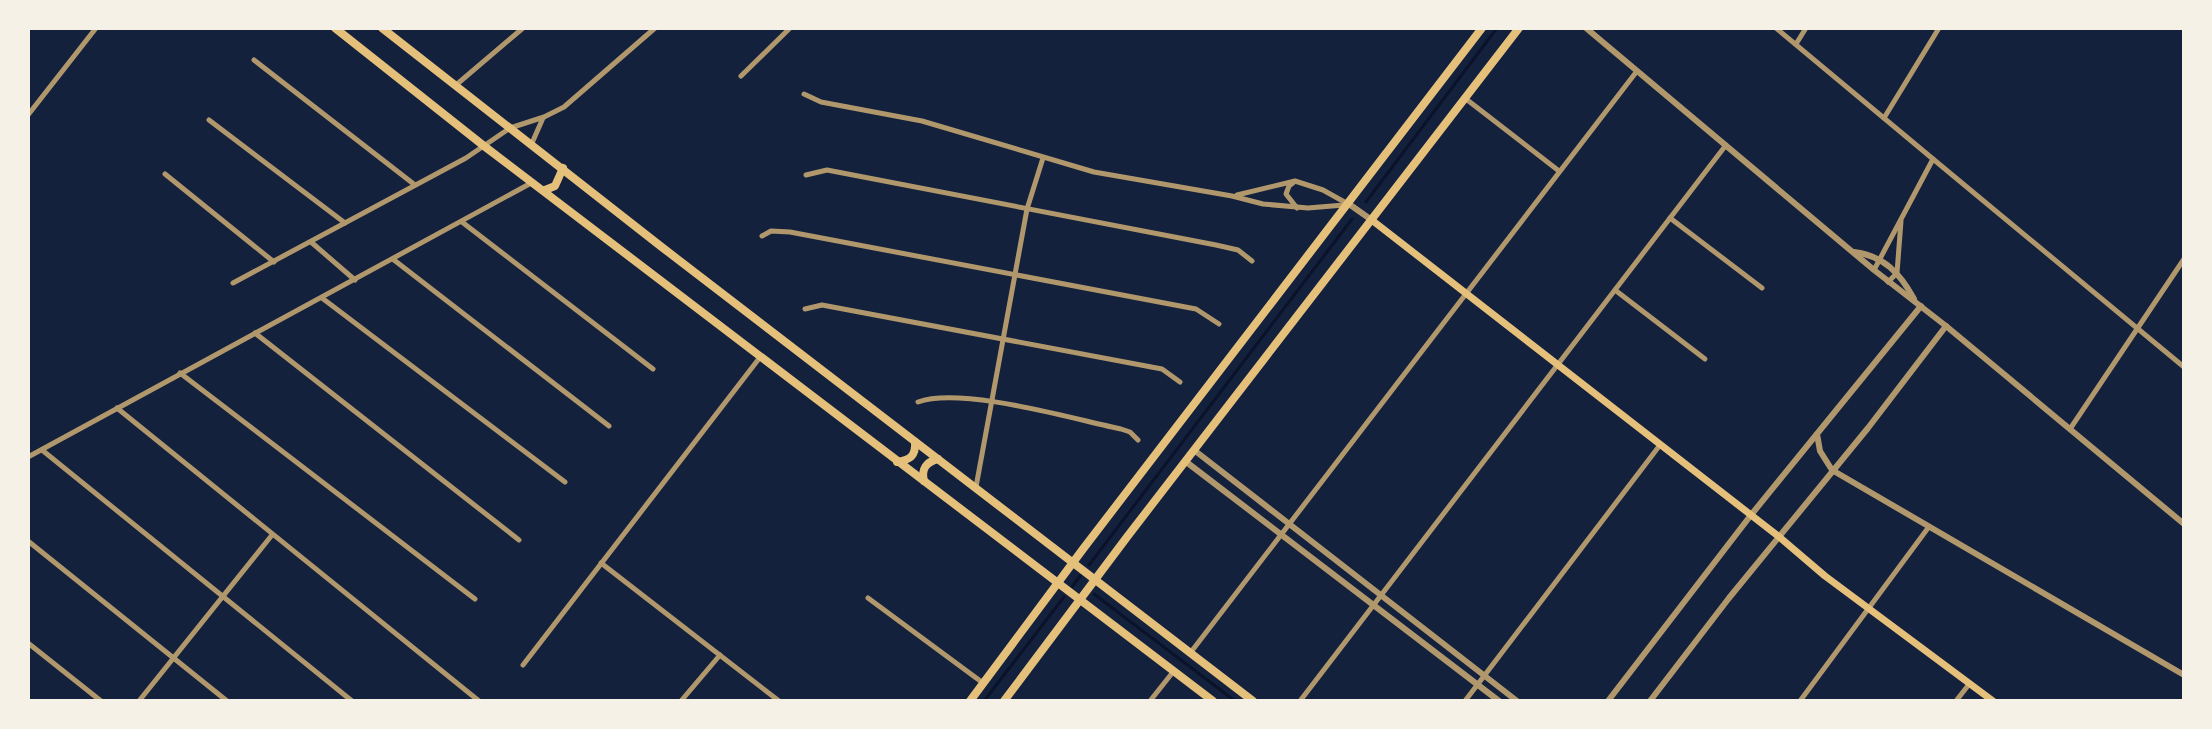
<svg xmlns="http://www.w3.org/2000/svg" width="2212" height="729" font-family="'Work Sans',sans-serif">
<rect width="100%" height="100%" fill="#14213d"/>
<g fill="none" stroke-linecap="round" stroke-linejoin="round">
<g stroke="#0b132b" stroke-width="3">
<polyline points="1366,202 1497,28"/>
<polyline points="1089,565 1352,219"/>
<polyline points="1072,587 1080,576"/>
<polyline points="1094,594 1235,701"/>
<polyline points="984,701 1064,597"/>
</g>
<g stroke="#b1986c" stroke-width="5">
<polyline points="1776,28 1933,159 1874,270"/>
<polyline points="1796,44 1806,28"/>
<polyline points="254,60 415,185"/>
<polyline points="741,76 790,28"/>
<polyline points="456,85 523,28"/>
<polyline points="804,94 821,102 922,121 1094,172 1232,196 1263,204 1308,208 1344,205"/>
<polyline points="1466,99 1559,171"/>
<polyline points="28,115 96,28"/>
<polyline points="1884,118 1939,28"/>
<polyline points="209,120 345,223"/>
<polyline points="532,143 543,118"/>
<polyline points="1933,159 2184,367"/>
<polyline points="165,174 274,262"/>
<polyline points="806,175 827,170 1216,245 1238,250 1252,261"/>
<polyline points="1294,182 1289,186 1286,194 1297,208"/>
<polyline points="1237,195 1295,181 1323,190 1348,204"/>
<polyline points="1670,218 1762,288"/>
<polyline points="462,222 653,369"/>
<polyline points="762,236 771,231 790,232 1196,309 1219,324"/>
<polyline points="311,242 355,280"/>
<polyline points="394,260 609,426"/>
<polyline points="1888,282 1897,273 1901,221"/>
<polyline points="233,283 466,158 510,128 544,117 564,107 655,28"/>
<polyline points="1615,290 1705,359"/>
<polyline points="322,298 565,482"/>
<polyline points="805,309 822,305 1162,369 1180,382"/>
<polyline points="255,333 519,540"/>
<polyline points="180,373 475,599"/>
<path d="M918,402C961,386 1073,419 1121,429L1130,432L1138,440"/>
<polyline points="117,408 479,701"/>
<polyline points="2070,429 2184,259"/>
<polyline points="42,450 352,701"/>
<polyline points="28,457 533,182"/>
<polyline points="976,487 1027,209 1043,158"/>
<polyline points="28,541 227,701"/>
<polyline points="601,563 779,701"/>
<polyline points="868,598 983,683"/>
<polyline points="28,643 101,701"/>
<polyline points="1191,652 1637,71"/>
<polyline points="523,665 761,356"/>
<polyline points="139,701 272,535"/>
<polyline points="681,701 720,655"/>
<polyline points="1150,701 1173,672"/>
<polyline points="1300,701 1726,145"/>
<polyline points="1465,701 1660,445"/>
<polyline points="1800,701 1928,528"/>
<polyline points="1956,701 1970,683"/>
</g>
<g stroke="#b1986c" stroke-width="6">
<polyline points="1586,28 1874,270 1946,326 2184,524"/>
<polyline points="1349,204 1373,221"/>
<path d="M1854,252C1884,256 1900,273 1914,299"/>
<polyline points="1817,434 1820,451 1832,470 2184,675"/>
<polyline points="1194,450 1517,701"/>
<polyline points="1185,461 1499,701"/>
<polyline points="1608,701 1751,515 1921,306"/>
<polyline points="1650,701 1729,598 1868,428 1946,326"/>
</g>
<polyline stroke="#e5c07b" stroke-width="7" points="1373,221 1778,536 1825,576 1993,701"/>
<g stroke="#e5c07b" stroke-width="8">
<polyline points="335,28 484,146 1213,701"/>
<polyline points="382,28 663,248 1253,701"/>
<polyline points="545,190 555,186 563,168"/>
<path d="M897,462C910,460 916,456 915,442"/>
<path d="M924,481C921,469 926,462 938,459"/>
<polyline points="970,701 1083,549 1482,28"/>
<polyline points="1004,701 1127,537 1519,28"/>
</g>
</g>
<rect width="2212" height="729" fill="none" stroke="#f6f1e7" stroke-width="60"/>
</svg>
